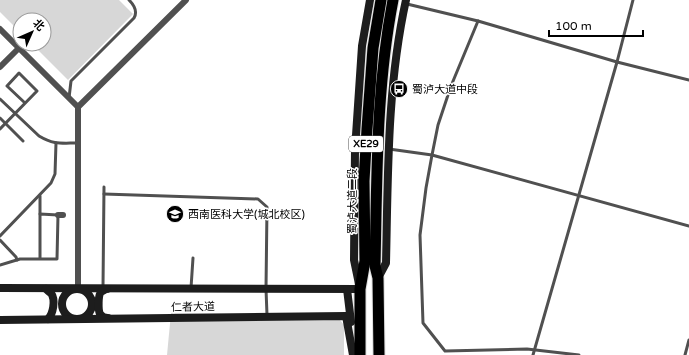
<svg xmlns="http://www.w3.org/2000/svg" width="689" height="355" font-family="'Varela Round','Noto Sans SC',sans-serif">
<rect width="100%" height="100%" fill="#fff"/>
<g fill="#d7d7d7">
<polygon points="0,0 119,0 133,14 68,80 32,44 44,44 44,20 20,20 20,32 0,12"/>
<polygon points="171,313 336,315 344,325 344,355 167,355"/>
</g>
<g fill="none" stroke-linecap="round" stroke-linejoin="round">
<defs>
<g id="highway">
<polyline points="360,355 360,289 365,261 364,181 367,129 373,48 381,0"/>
<path d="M379,355L378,278L375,266C377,177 376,88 393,0"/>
</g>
</defs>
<use href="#highway" stroke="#dbdbdb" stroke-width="13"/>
<g stroke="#505050" stroke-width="3">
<polyline points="407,4 478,21 617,62 689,80"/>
<polyline points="478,21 451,86 438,125 432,155 426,188 420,235 423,323 445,351 527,349 579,355"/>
<path d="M69,98L71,81L134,18C138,11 134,5 129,0"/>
<path d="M0,99L39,136C54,145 61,143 78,143"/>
<polyline points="0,118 23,141"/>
<polyline points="0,129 37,91 19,73 7,86 25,103"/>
<polyline points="389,149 432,155 689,226"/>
<polyline points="104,194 258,199 267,207 266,289 267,315"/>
<polyline points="40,196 40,214"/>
<polyline points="0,236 51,183 55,174 56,143"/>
<polyline points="0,240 16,257 17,260"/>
<polyline points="0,265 20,259 57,259 58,215 40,214 40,259"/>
<polyline points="103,287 104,187"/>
<polyline points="191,288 193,258"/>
<polyline points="533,355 617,62 633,0"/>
<polyline points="685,355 689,340"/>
</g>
<g stroke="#505050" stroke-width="6">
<polyline points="0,29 78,107 78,289"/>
<polyline points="0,67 19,48"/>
<polyline points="78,107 186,0"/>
<polyline points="58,215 63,215"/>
</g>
<g stroke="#1d1d1d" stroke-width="8">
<path d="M378,278L386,263C388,175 387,86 406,0"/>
<polyline points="0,288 360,289 354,260 355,150 362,46 370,0"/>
<circle cx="77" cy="304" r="15"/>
<path d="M46,289C46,289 50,293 51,293C56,300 53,314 48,319"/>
<path d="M107,289C106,289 102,291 101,292C98,295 98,310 100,314C102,317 105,318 108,318"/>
<polyline points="347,289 351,322"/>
<polyline points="0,320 346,316 353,355"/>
</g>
<use href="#highway" stroke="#000" stroke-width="11"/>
</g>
<defs>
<symbol id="bus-disc" viewBox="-11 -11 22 22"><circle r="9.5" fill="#000" stroke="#fff"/><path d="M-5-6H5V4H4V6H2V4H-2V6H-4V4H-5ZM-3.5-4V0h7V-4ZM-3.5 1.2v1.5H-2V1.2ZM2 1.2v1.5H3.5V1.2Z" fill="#fff"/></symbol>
<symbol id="university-disc" viewBox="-11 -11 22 22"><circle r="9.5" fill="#000" stroke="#fff"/><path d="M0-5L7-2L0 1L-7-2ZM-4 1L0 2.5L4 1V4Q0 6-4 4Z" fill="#fff"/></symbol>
</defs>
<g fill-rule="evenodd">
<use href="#bus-disc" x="389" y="79" width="20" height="20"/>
<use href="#university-disc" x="165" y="204" width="20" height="20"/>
</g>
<g text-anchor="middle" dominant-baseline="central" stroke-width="3" stroke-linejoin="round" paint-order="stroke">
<rect fill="#fff" stroke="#4c4c4c" stroke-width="1" x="349" y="136" width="34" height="16" rx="3"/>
<g font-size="10" font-weight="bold" fill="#000">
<text x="366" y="144">XE29</text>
</g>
<g font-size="11" fill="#000" stroke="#fff" text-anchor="start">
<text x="412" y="89">蜀泸大道中段</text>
<text x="188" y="214">西南医科大学(城北校区)</text>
</g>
<g font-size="11" fill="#000" stroke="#fff">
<text transform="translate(352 201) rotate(-90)">蜀泸大道二段</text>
<text transform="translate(193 307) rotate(-1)">仁者大道</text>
</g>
</g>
<g transform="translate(32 32) rotate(45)"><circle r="19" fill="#ffffff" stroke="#999999"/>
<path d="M0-3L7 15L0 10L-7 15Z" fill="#000000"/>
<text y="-6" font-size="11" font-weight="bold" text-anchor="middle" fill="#000000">北</text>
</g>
<path d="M549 30v6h94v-6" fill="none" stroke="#000000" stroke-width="2"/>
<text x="555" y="30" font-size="12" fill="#000000" stroke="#ffffff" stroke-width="3" paint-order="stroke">100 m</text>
</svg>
